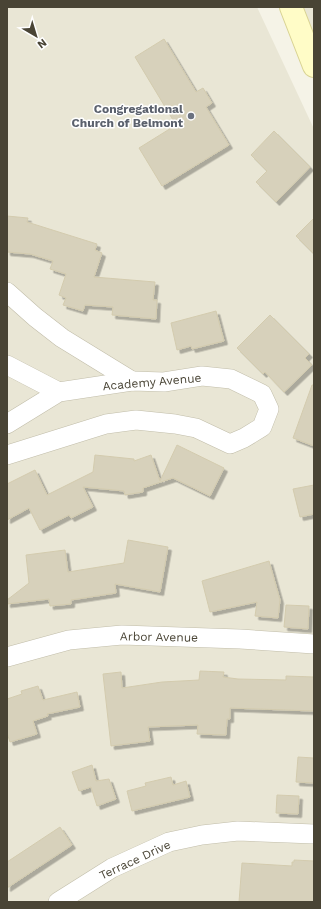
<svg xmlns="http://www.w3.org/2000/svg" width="321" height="909" font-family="'Work Sans',sans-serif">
<defs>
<filter id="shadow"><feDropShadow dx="3.5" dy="3.5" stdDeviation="0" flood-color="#0004"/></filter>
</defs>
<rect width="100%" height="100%" fill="#f5f3e7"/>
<g fill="#e9e6d5">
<polygon points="7,7 257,7 314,129 314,902 7,902"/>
<polygon points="302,7 314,7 314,39"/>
</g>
<g fill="#d7d1bb" stroke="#d3cbae" filter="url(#shadow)">
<polygon points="164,39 196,92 203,88 212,103 206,107 229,145 162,186 139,148 176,125 135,57"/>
<polygon points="274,131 310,167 276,202 256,182 267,171 251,155"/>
<polygon points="7,216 28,218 27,222 97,244 95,250 102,253 94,277 155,282 153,300 157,300 156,319 112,315 113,307 85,305 83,311 63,305 66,298 59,295 66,274 50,269 53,261 30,254 7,252"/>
<polygon points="314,218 314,254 296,236"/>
<polygon points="216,311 224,341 192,349 191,346 177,350 171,323"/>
<polygon points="270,315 309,354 305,358 312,365 284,392 265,372 263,374 237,348"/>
<polygon points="312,385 314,385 314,446 293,438"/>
<polygon points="177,445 224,468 210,496 173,478 143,488 143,492 125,495 124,491 83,487 93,507 71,518 69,515 40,530 29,508 7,520 7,484 35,470 47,495 93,472 95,455 134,459 134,461 151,455 160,481"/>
<polygon points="314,485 314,514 300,517 293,489"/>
<polygon points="128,540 168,547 160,592 115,584 116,593 71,600 71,604 50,606 49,599 7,604 7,600 29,583 26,555 65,550 68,572 124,563"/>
<polygon points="269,561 280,600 278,618 255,616 257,602 210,612 202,581"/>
<polygon points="286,605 309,606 308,629 284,627"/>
<polygon points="200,671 224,672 223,677 238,679 286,680 286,676 314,677 314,711 230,708 230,719 227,719 226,735 197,734 198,725 148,727 150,741 111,746 103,674 121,672 122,688 162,682 199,680"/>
<polygon points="38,686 43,700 77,692 80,707 47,714 48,716 33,721 37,734 10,742 7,733 7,699 22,694 21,691"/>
<polygon points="298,757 314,758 314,783 296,782"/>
<polygon points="92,765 96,781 109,779 116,799 97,806 91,787 79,791 72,772"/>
<polygon points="171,777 173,785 186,781 190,797 132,811 127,791 146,786 145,783"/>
<polygon points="277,795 299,796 298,814 276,813"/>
<polygon points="60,827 72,845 7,888 7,862"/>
<polygon points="294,860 314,861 314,902 239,902 242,863 292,866 292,862 294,862"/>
</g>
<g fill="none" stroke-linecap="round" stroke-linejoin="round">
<defs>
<g id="street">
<polyline points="7,292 35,317 62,338 132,381"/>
<polyline points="7,365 59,392"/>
<polyline points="7,424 59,392 132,381 164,382 202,376 231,379 262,394 269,409 262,427 244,438 230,444 196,428 175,424 136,420 106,424 7,455"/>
<polyline points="7,657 69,640 122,635 240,639 314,644"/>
<polyline points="58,902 112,868 169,842 202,835 238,831 314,834"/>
</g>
<polyline id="secondary" points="291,7 314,66"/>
</defs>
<use href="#street" stroke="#c1bda9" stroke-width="20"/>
<use href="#secondary" stroke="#d9d393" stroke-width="24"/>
<use href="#street" stroke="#fff" stroke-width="19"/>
<use href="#secondary" stroke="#fffcc7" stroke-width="22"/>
</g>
<circle fill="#6b7280" stroke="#fff" stroke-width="1.5" cx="191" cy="116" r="4"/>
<g text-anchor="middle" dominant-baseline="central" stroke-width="3" stroke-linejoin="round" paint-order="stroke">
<g font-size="12" font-weight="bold" fill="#5b616d" stroke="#fff" text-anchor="end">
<text x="183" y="109">Congregational<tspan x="183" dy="14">Church of Belmont</tspan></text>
</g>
<g font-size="12" fill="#494435" stroke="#fff">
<text transform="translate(152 382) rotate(-5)">Academy Avenue</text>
<text transform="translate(159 637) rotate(1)">Arbor Avenue</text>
<text transform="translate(135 860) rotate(-25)">Terrace Drive</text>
</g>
</g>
<rect width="321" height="909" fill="none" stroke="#494435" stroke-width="16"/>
<g transform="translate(36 36) rotate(142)" stroke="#ffffff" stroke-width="3" paint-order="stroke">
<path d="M0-3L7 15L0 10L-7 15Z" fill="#494435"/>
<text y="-6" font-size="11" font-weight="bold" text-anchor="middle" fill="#494435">N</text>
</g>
</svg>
